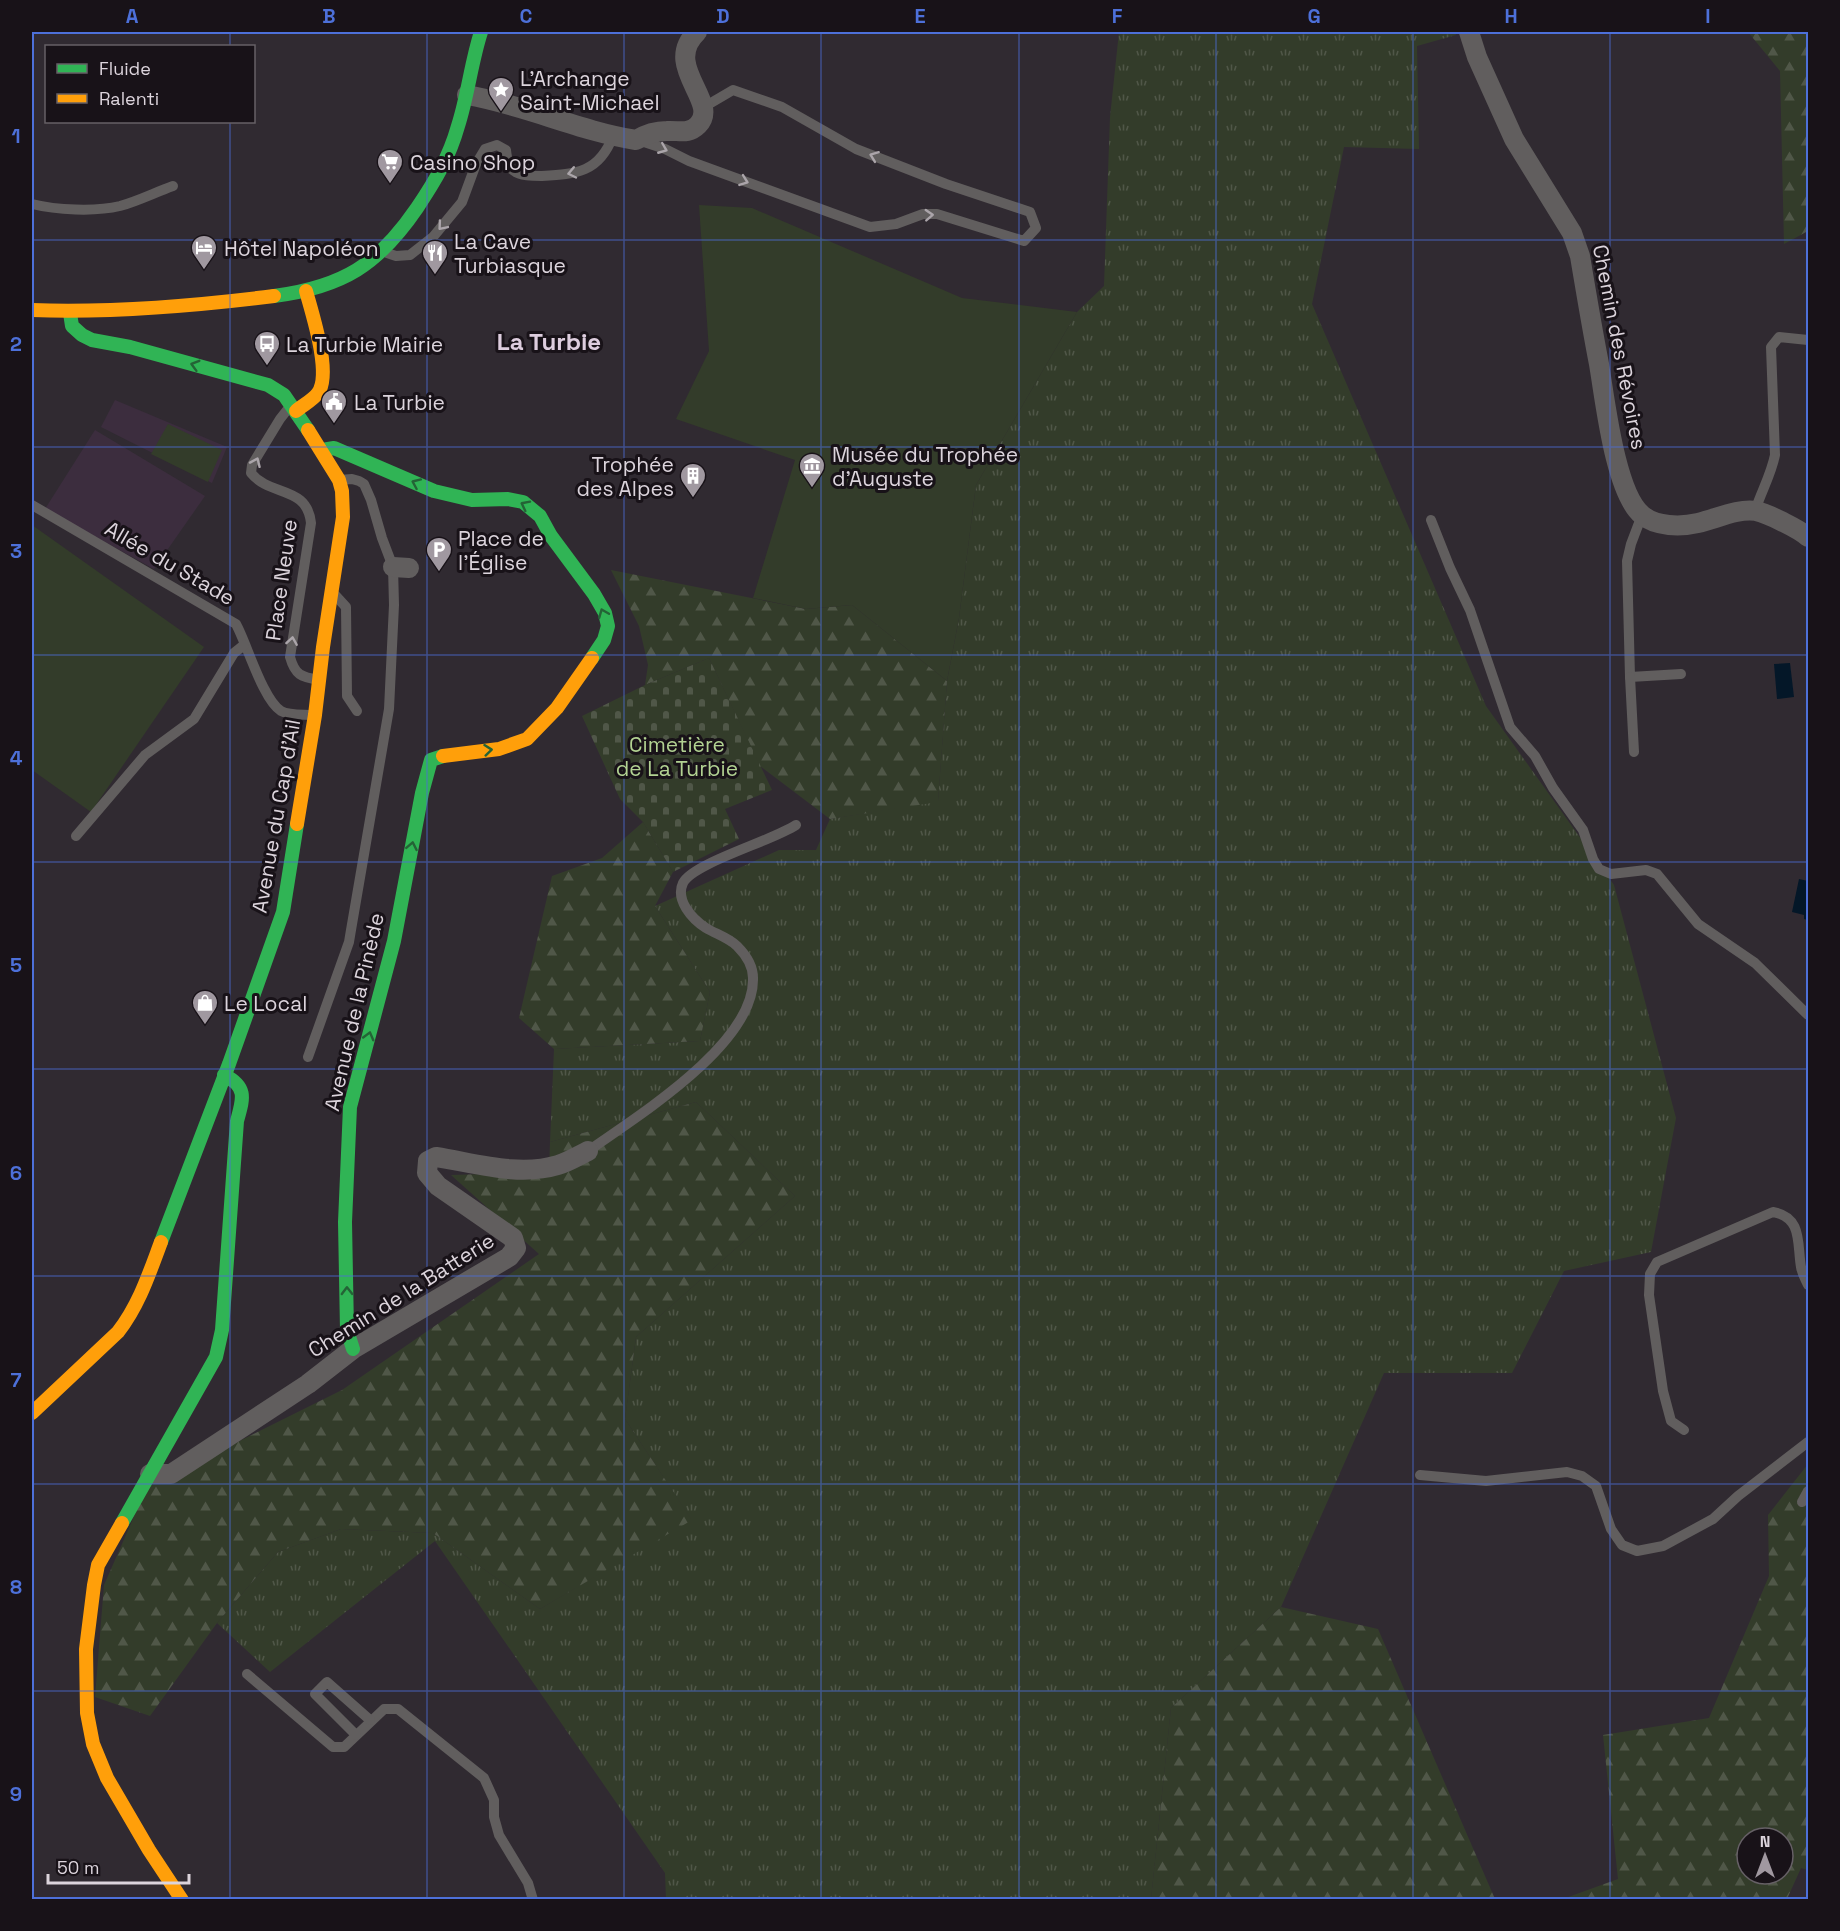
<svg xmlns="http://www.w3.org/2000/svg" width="1840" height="1931" font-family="'Space Grotesk',sans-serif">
<defs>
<pattern id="grass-tufts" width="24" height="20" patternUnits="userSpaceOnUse" patternTransform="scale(1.5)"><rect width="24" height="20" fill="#333c2a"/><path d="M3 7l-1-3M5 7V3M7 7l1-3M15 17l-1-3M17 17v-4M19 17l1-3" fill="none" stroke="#505748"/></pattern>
<pattern id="forest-firs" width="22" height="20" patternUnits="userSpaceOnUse" patternTransform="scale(1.5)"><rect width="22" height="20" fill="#333c2a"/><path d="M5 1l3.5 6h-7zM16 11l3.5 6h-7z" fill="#505748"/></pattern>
<pattern id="cemetery-stones" width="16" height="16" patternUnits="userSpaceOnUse" patternTransform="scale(1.5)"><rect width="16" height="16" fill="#333c2a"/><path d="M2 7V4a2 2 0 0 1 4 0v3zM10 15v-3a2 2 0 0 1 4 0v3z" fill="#505748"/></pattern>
</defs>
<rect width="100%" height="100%" fill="#302a31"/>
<g fill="#3c2d3e">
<polygon points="115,400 227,447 212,483 101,427"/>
<polygon points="95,430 205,496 154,569 45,509"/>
</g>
<polygon fill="url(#grass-tufts)" points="1119,32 1455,32 1456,35 1417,46 1419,149 1344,147 1312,304 1486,706 1614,885 1676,1118 1651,1252 1564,1271 1512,1373 1384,1373 1281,1607 1171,1708 1151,1899 666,1899 665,1873 435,1541 270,1672 217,1623 278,1552 341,1529 433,1533 540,1609 691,1519 625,1419 636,1337 795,1196 696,1102 550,1142 554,1049 700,1041 710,992 655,906 779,850 816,850 830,819 938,801 947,681 959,618 976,485 1077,312 1104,286 1110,117"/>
<g fill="url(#forest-firs)" fill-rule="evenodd">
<polygon points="1748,32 1808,32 1808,231 1784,244 1780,71"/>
<polygon points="611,570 806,609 852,605 947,681 938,802 830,819 760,766 709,658 645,685 648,665 639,626"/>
<polygon points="643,822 673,872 655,906 710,992 700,1041 554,1049 519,1018 552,876 602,858"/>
<polygon points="696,1102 795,1196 636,1337 625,1419 692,1520 540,1609 433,1533 341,1529 278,1552 217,1623 150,1716 95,1697 104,1585 147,1487 342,1390 539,1254 451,1175 549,1172 550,1142"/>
<path d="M1808,1464V1870L1801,1868L1787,1899L1560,1900L1618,1879L1603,1735L1709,1718L1769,1576L1768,1515ZM1747,1838H1783V1874H1747Z"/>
<polygon points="1281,1607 1378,1629 1495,1899 1151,1899 1171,1708"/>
</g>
<polygon fill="url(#cemetery-stones)" points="709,658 772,790 725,809 739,839 673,872 643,822 620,799 582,716 645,685"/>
<g fill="#333c2a">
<polygon points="699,205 752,208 962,298 1077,312 976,485 959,618 947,681 852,605 806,609 753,598 795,460 676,419 709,351"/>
<polygon points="168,424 222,450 208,482 151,454"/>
<polygon points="32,525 204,647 91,812 32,770"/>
</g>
<g fill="#041728">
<polygon points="1790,663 1794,697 1777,699 1774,664"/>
<polygon points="1799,879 1808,881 1807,913 1808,913 1808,920 1804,919 1804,915 1792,912"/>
</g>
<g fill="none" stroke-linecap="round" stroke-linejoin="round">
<g stroke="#615e5e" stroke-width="10">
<polyline points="638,140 665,149 689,161 870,227 896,224 923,214 937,214 1024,241 1036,228 1030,212 946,184 856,149 782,107 733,90 704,107"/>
<path d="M32,204C56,210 95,212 120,206C138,201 156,192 173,186"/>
<path d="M387,253L396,256L410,255L433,237L462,202L476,164L485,149L497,145L506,150C507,157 507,167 514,171C520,176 533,176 541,176C576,174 599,173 613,136"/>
<path d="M291,405L280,419L252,465L251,473C270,497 307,485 311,523L290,657C295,675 301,677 319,680"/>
<path d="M32,505L236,624C247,644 263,700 281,711C289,716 305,714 314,715"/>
<path d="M1755,511C1761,492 1771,475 1775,455L1771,347L1779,337L1808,340"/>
<polyline points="1642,515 1631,544 1627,561 1630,677 1681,674"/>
<polyline points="1431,520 1450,568 1470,610 1510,727 1535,756 1553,788 1583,830 1593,859 1599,869 1611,874 1646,870 1657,874 1698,924 1755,963 1808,1015"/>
<polyline points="335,595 346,607 347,696 357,711"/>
<polyline points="1630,677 1634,752"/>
<polyline points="76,836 145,755 194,719 234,653 244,645"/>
<polyline points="308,1057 349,942 351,930 389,709 394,605 393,567 382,538 371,500 364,484 359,481 352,479 339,480"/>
<path d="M588,1151C636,1117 755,1044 753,978C753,966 745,954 737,946C729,938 716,934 706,928C692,919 675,900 683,883C693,863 772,841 796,825"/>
<path d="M1684,1430L1671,1421L1663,1391L1649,1295L1650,1274L1657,1262L1773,1212C1803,1217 1797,1245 1801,1267C1802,1274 1806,1280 1808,1285"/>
<polyline points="1420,1475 1486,1481 1567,1472 1582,1476 1596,1486 1611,1529 1622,1545 1637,1551 1663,1546 1713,1519 1738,1496 1808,1442"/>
<polyline points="1802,1502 1808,1491"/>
<polyline points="247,1674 333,1747 344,1747 384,1709 398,1709 484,1778 494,1800 494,1817 499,1835 528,1883 533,1900"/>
<polyline points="356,1735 315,1694 327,1682 370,1720"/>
</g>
<g stroke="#615e5e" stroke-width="20">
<path d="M1469,32L1477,57L1514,139L1572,233L1580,256C1586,292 1592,328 1599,364C1605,399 1615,493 1642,515C1656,527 1681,527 1698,523C1716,519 1738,508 1756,511C1765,513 1773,517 1781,521C1791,526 1800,530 1808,537"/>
<path d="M467,95C525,105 579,131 636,140C646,134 656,131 667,131C679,130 688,135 698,125C721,102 661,66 697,32"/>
<polyline points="393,567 409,568"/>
<path d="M150,1474H171L308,1384L353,1349L509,1257L516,1248L513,1238L438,1186L427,1173L428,1161L436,1157C475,1163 519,1177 558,1165C568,1162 578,1156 588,1151"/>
</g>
<g stroke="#30b455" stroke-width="14">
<path d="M274,296C343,287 378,265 417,208C435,181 449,158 458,126C468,95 471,63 481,32"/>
<polyline points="70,313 72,326 82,335 92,340 130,347 268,385 284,395 308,430"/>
<polyline points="322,450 334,448 434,491 472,500 508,499 523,502 540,516 551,536 594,594 605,613 608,626 604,640 592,658"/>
<polyline points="161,1242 229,1064 283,912 297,824"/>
<polyline points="353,1349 347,1330 345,1222 350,1107 394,941 422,793 431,760 443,756"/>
<path d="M122,1523L216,1357L222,1330L237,1121C243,1099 248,1087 224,1075"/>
</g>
<g stroke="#ff9f0a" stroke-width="14">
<path d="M32,310C113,313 194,306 274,296"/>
<path d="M296,411C303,405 313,400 318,393C332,374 312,313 306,291"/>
<polyline points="443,756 499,749 527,739 557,708 592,658"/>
<polyline points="297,824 315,715 323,647 343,517 342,491 339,480 308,430"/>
<path d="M32,1413L118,1332C139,1305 149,1274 161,1242"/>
<polyline points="122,1523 98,1565 94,1585 86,1649 87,1713 93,1744 107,1778 149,1850 182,1900"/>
</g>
</g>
<defs><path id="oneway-chevron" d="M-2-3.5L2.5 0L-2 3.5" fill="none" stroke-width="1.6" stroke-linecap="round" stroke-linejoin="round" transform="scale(1.5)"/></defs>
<g stroke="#aba5aa">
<use href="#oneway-chevron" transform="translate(663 149) rotate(22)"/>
<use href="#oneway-chevron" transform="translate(874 156) rotate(-159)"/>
<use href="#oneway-chevron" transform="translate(572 173) rotate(168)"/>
<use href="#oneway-chevron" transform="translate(744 181) rotate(20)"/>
<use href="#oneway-chevron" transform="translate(929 215) rotate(-3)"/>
<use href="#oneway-chevron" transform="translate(442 226) rotate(130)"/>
<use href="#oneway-chevron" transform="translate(256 462) rotate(-66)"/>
<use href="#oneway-chevron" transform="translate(292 641) rotate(-81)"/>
</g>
<g stroke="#246336">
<use href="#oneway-chevron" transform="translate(195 365) rotate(-164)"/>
<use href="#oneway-chevron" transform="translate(416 483) rotate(-156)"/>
<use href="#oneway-chevron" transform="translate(525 505) rotate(-153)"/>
<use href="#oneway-chevron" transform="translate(603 613) rotate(-112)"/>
<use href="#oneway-chevron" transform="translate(488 750) rotate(-6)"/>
<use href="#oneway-chevron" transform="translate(412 846) rotate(-79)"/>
<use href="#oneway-chevron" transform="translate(369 1036) rotate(-75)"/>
<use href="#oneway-chevron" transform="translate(347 1291) rotate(-91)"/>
</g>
<path fill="none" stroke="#4d70d9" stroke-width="1.5" stroke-opacity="0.55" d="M230,32V46M427,32V1900M624,32V1900M821,32V1900M1019,32V1900M1216,32V1900M1413,32V1900M1610,32V1900M230,122V1900M32,240H1808M32,447H1808M32,655H1808M32,862H1808M32,1069H1808M32,1276H1808M32,1484H1808M32,1691H1808"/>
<defs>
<symbol id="sight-pin" viewBox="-11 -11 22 30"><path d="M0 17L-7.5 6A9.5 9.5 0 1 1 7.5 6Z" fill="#a098a0" stroke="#181218"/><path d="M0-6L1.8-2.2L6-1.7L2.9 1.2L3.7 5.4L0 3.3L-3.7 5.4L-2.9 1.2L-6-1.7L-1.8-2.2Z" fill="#fff"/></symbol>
<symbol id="supermarket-pin" viewBox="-11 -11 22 30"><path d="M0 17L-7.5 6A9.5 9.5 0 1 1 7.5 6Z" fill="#a098a0" stroke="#181218"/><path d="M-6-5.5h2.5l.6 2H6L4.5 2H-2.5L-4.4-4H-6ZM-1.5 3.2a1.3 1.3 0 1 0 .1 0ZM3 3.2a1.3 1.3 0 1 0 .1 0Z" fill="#fff"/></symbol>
<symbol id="hotel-pin" viewBox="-11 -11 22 30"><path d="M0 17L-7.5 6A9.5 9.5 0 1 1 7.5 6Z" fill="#a098a0" stroke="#181218"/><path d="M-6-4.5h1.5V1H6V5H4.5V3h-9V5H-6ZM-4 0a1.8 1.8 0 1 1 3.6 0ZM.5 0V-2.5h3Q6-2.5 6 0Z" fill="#fff"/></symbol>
<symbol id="restaurant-pin" viewBox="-11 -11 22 30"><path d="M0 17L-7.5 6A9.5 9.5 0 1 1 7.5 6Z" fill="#a098a0" stroke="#181218"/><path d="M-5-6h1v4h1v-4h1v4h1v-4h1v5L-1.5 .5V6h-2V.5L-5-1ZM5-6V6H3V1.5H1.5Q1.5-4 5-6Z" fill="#fff"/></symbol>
<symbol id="bus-pin" viewBox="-11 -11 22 30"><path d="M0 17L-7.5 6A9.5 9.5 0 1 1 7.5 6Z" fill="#a098a0" stroke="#181218"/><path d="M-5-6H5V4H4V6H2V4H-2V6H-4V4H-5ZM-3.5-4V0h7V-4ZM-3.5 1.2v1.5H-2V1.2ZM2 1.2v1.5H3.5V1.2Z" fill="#fff"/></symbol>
<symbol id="civic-pin" viewBox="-11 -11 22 30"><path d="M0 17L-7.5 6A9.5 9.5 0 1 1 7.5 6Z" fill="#a098a0" stroke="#181218"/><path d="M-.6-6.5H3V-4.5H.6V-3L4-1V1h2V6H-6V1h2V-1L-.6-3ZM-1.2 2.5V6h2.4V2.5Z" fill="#fff"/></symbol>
<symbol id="museum-pin" viewBox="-11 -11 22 30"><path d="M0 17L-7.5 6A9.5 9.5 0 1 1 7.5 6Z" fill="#a098a0" stroke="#181218"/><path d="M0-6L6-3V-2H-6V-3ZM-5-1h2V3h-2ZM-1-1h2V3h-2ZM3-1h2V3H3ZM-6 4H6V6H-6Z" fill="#fff"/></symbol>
<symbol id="building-pin" viewBox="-11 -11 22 30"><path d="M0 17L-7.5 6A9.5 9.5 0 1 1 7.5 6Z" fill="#a098a0" stroke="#181218"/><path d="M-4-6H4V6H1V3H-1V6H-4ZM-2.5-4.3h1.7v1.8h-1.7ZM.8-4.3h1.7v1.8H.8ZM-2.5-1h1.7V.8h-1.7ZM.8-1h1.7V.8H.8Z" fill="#fff"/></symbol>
<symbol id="parking-pin" viewBox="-11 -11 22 30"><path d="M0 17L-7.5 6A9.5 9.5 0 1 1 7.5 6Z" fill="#a098a0" stroke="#181218"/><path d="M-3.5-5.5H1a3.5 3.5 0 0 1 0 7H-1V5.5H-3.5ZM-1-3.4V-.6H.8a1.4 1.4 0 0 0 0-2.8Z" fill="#fff"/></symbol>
<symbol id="shop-pin" viewBox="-11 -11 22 30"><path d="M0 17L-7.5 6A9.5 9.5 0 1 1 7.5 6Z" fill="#a098a0" stroke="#181218"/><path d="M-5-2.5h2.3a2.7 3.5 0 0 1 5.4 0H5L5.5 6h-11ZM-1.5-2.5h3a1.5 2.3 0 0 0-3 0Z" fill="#fff"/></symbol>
</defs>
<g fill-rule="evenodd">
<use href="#sight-pin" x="486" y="75" width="30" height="40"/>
<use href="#supermarket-pin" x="375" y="147" width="30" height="40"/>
<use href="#hotel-pin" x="189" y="233" width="30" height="40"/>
<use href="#restaurant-pin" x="420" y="238" width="30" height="40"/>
<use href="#bus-pin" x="252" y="329" width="30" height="40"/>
<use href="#civic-pin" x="319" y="387" width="30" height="40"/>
<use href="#museum-pin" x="797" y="451" width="30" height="40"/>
<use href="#building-pin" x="678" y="461" width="30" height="40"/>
<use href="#parking-pin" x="424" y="535" width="30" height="40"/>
<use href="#shop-pin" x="190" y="988" width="30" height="40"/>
</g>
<g text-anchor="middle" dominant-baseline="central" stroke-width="6" stroke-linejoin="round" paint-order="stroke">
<g font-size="21" fill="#dcd4dc" stroke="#181218" text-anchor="start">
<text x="520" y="78">L'Archange<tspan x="520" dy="24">Saint-Michael</tspan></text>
<text x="410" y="162">Casino Shop</text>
<text x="454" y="241">La Cave<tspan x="454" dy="24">Turbiasque</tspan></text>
<text x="224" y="248">Hôtel Napoléon</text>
<text x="286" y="344">La Turbie Mairie</text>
<text x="354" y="402">La Turbie</text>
<text x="832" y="454">Musée du Trophée<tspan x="832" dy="24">d'Auguste</tspan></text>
<text x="674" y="464" text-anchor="end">Trophée<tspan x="674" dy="24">des Alpes</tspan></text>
<text x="458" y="538">Place de<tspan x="458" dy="24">l'Église</tspan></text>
<text x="224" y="1003">Le Local</text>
</g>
<g font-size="21" fill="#dcd4dc" stroke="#181218">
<text transform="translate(1620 347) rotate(79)">Chemin des Révoires</text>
<text transform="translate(170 563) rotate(30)">Allée du Stade</text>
<text transform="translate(281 580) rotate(-82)">Place Neuve</text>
<text transform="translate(276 816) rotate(-80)">Avenue du Cap d'Ail</text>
<text transform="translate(354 1012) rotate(-77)">Avenue de la Pinède</text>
<text transform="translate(401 1295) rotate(-32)">Chemin de la Batterie</text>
</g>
<g font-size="21" fill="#b2d292" stroke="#181218">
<text x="677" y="744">Cimetière<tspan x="677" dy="24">de La Turbie</tspan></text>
</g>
<g font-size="24" font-weight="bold" fill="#ddcdde" stroke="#181218">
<text x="549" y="341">La Turbie</text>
</g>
</g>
<rect width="1840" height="1931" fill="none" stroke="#181218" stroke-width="66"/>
<rect x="45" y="45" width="210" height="78" fill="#181218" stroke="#666066" stroke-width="1.5"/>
<rect x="57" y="64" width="30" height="9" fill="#30b455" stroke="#666066" stroke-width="1.5"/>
<text x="99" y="75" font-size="18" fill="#dcd4dc">Fluide</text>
<rect x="57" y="94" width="30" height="9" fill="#ff9f0a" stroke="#666066" stroke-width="1.5"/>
<text x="99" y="105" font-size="18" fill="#dcd4dc">Ralenti</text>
<g transform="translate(1765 1856)"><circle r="28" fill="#181218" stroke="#666066" stroke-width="1.5"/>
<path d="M0-4.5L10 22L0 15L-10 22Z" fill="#a098a0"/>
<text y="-9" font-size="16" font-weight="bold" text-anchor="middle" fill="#dcd4dc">N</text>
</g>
<path d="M48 1874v9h141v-9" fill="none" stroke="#dcd4dc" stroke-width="3"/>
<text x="57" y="1874" font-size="18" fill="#dcd4dc" stroke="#181218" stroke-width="4.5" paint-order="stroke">50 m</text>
<rect x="33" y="33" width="1774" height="1865" fill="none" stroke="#4d70d9" stroke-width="2"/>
<g font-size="20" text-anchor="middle" font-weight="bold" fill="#4d70d9">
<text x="132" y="23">A</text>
<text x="329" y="23">B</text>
<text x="526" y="23">C</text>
<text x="723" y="23">D</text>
<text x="920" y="23">E</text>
<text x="1117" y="23">F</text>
<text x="1314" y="23">G</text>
<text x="1511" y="23">H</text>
<text x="1708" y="23">I</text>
<text x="16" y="143">1</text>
<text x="16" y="351">2</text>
<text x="16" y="558">3</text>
<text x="16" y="765">4</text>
<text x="16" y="972">5</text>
<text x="16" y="1180">6</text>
<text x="16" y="1387">7</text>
<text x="16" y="1594">8</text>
<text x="16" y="1801">9</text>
</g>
</svg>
